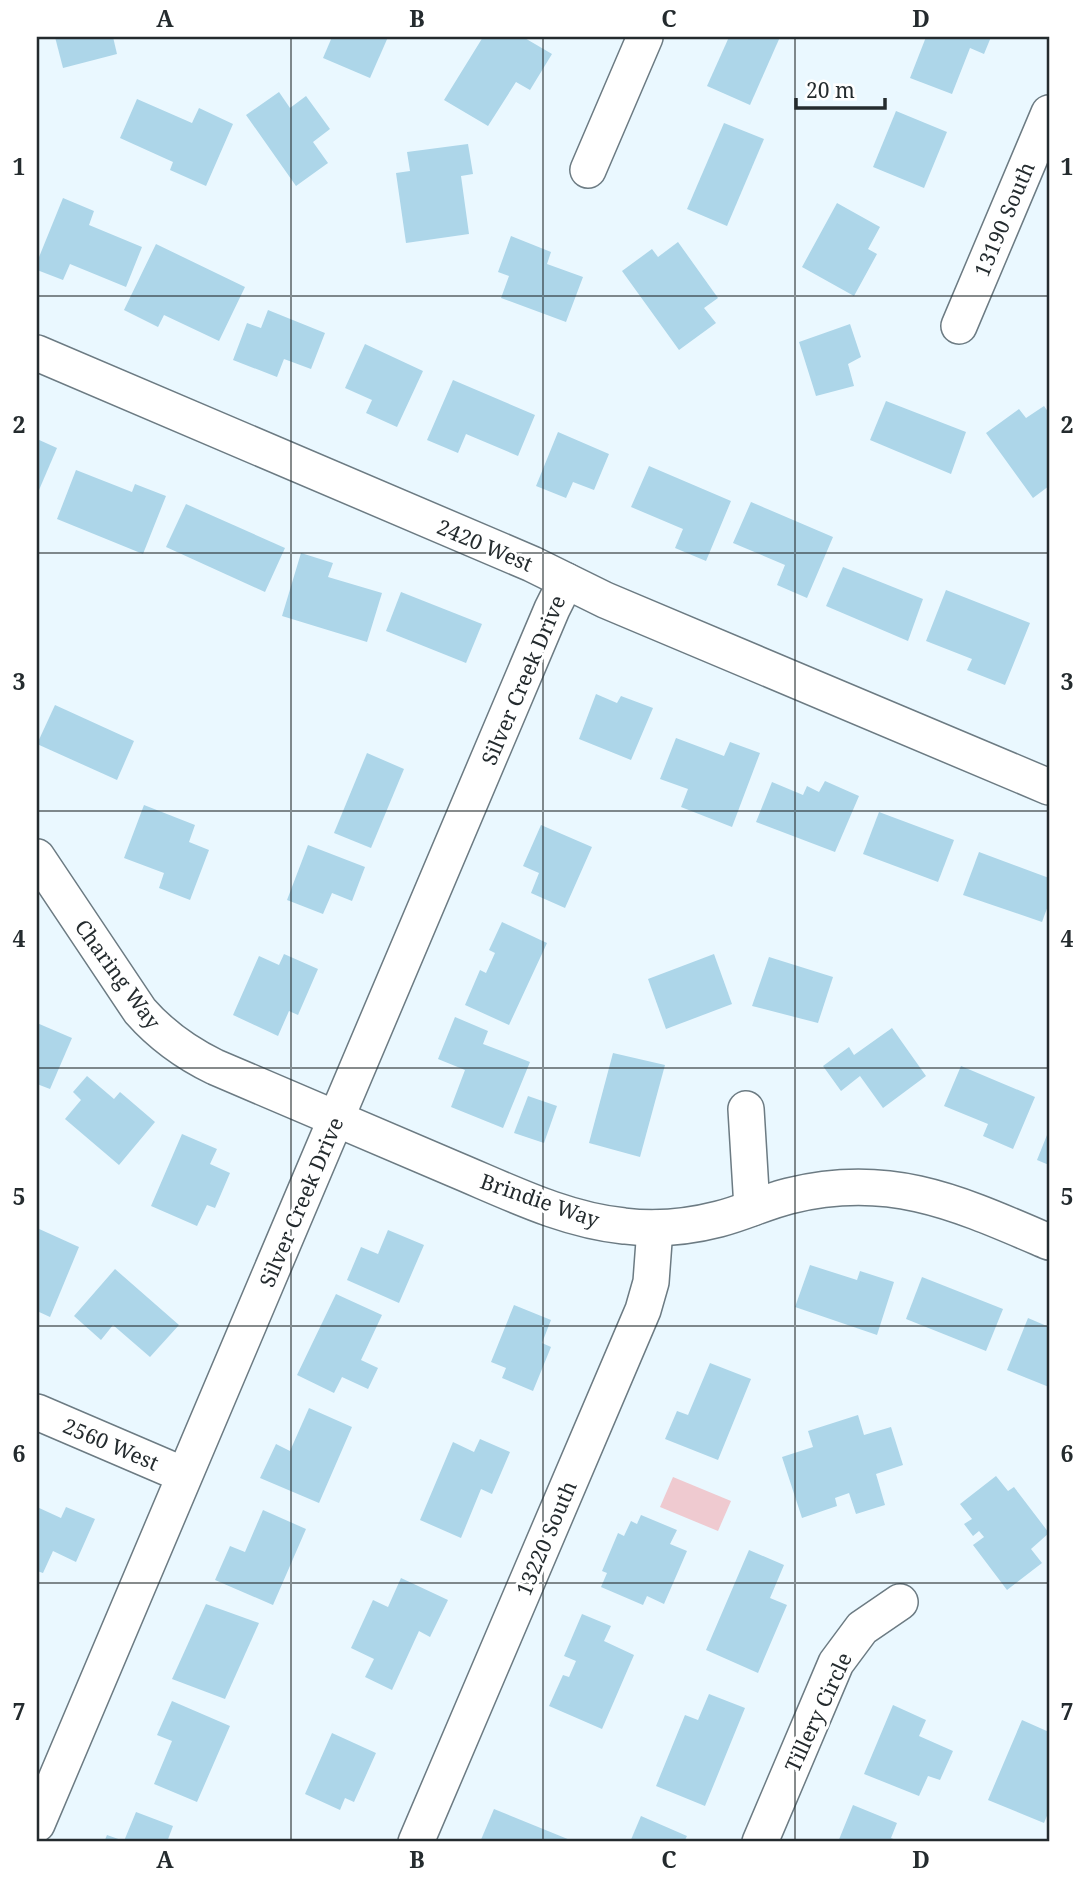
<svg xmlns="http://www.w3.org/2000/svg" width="1086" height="1879" font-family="'Noto Serif',serif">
<rect width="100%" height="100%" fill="#eaf8ff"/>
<polygon fill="#efcad0" points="673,1477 731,1501 718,1531 660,1507"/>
<g fill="#add6e9">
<polygon points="55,37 113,37 117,54 63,68"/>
<polygon points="332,37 388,37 370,78 323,58"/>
<polygon points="483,37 523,37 552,54 530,90 516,82 488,126 444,100"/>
<polygon points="729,37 780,37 750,105 707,86"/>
<polygon points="926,37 991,37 984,54 970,48 952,94 910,78"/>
<polygon points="279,92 290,108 306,96 330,129 313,142 328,163 296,186 246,115"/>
<polygon points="137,99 192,123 199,108 233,124 206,186 170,170 173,162 120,138"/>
<polygon points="896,111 947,132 924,188 873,167"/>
<polygon points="724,123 764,139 727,226 687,209"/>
<polygon points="468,144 473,174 461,176 469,234 406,243 396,173 410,171 407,152"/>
<polygon points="63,198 94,211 89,225 142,247 126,287 70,264 63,280 37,270 37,262"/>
<polygon points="837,203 880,227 868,249 877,254 854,296 802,267"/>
<polygon points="511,236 551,252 547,264 583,277 566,322 501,298 509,276 498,272"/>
<polygon points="678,242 718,298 704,308 716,323 679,350 622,271 652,249 658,257"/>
<polygon points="156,244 245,287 219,341 164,315 158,327 124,310"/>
<polygon points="268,310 325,333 311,369 284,359 277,377 233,360 247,323 261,328"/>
<polygon points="850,324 861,357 848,364 854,386 816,396 799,342"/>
<polygon points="365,344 423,371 397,427 366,413 372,400 345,388"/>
<polygon points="453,380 535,415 518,456 466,434 458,453 427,440"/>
<polygon points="886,401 966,432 951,474 870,440"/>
<polygon points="1044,406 1049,413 1049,459 1047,460 1049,464 1049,486 1033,498 986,433 1019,409 1026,418"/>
<polygon points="558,432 609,454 594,490 573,482 566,498 536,486"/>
<polygon points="37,439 57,448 39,490 37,489"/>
<polygon points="649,466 731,501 706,561 675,548 683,529 631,507"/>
<polygon points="76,470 132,492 135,484 166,496 143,554 57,519"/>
<polygon points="751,502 833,537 807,598 777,585 785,565 733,543"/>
<polygon points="186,504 285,548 265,592 166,547"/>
<polygon points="301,553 333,563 328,577 382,593 367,642 282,616"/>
<polygon points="843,567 923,599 908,641 826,606"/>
<polygon points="946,590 1030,623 1005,685 967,670 972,659 926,641"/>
<polygon points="401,592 482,624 466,663 386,631"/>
<polygon points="596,694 617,703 621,696 653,708 631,760 579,739"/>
<polygon points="55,705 134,741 117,780 37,744"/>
<polygon points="676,738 724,756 730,742 760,753 732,827 681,807 688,789 660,779"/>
<polygon points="367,753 404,769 371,848 334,833"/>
<polygon points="825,781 859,796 835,852 756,822 772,782 803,795 807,786 819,792"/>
<polygon points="144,805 195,825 189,842 209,850 190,900 159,888 164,873 124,858"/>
<polygon points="879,812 954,840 938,882 863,854"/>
<polygon points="541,825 592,847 565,908 531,893 539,873 523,866"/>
<polygon points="308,845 365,867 352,901 332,893 323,914 287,900"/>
<polygon points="979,852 1049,878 1049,903 1042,922 963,895"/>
<polygon points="502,922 547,943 509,1025 465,1005 480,970 486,973 495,953 489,950"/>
<polygon points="284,954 318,969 298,1015 289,1011 278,1036 233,1015 259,956 279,965"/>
<polygon points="714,954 732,1004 666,1029 648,979"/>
<polygon points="769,957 833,977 818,1023 752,1006"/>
<polygon points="455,1017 488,1031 483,1044 530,1062 503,1128 451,1107 465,1070 438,1059"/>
<polygon points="37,1023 72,1038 50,1089 37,1084"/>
<polygon points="892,1028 926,1076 883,1108 860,1076 841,1091 823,1066 849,1047 854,1055"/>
<polygon points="613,1053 665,1065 640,1157 589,1143"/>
<polygon points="961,1066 1035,1097 1013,1149 983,1136 988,1124 944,1106"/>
<polygon points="87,1076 114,1099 120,1092 155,1122 119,1165 65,1119 81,1100 73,1092"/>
<polygon points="528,1096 557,1106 544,1143 514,1133"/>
<polygon points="1049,1130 1049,1165 1037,1160"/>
<polygon points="182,1134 217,1149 210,1164 230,1173 215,1208 207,1205 197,1226 151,1206"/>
<polygon points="37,1228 79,1247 50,1317 37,1311"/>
<polygon points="388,1230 424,1245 399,1303 347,1280 361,1247 378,1254"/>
<polygon points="810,1265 857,1280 860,1271 894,1282 877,1335 795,1307"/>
<polygon points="115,1269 179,1325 150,1357 113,1325 101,1340 74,1316"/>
<polygon points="922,1277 1003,1309 986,1351 906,1319"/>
<polygon points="336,1294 382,1315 361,1360 378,1368 368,1389 342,1377 334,1393 297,1375"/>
<polygon points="514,1305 551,1320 542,1343 551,1347 533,1391 502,1378 506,1368 491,1362"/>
<polygon points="1028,1318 1049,1327 1049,1387 1007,1370"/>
<polygon points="710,1363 751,1379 718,1460 665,1439 677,1411 688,1415"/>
<polygon points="309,1408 352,1427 319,1503 260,1478 276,1444 290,1451"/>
<polygon points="858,1415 864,1435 891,1427 903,1465 876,1474 885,1505 856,1514 849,1493 835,1498 837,1506 802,1518 782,1457 813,1447 808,1431"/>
<polygon points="480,1439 510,1452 492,1494 481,1489 461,1538 420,1520 453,1442 474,1452"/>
<polygon points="996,1476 1008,1491 1014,1487 1049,1533 1031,1549 1042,1563 1007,1590 973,1545 984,1537 979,1531 973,1536 964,1524 972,1519 960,1504"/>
<polygon points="37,1507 61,1518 66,1507 95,1519 76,1562 53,1551 43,1573 37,1571"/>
<polygon points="263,1510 306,1529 273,1605 215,1580 230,1546 245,1552"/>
<polygon points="641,1515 677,1530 670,1544 687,1551 664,1604 647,1596 643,1605 601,1587 607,1573 602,1571 618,1533 624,1536 631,1521 637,1524"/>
<polygon points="749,1550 784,1565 770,1598 787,1605 758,1673 706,1650"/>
<polygon points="401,1578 448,1600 430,1637 419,1631 392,1690 365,1677 374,1659 351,1648 373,1600 388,1607"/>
<polygon points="206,1604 259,1623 225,1699 172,1679"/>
<polygon points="582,1614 611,1626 604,1641 634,1655 602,1729 549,1706 563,1675 569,1677 576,1661 564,1656"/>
<polygon points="709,1694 745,1708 705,1806 656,1786 685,1715 698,1720"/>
<polygon points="172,1701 230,1726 197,1802 154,1784 172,1741 157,1735"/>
<polygon points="893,1705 926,1720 919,1736 953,1751 940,1780 928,1776 919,1796 864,1774"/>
<polygon points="1022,1720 1049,1732 1049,1781 1047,1786 1049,1787 1049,1811 1044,1823 988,1800"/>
<polygon points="332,1733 376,1753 354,1802 345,1798 340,1810 305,1794"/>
<polygon points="853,1805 897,1823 891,1838 901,1842 838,1842"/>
<polygon points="494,1809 575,1842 480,1842"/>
<polygon points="136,1812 173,1826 167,1842 104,1842 107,1835 124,1841"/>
<polygon points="641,1816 687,1836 684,1842 630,1842"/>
</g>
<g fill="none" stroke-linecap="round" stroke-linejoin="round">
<defs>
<g id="minor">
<polyline points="588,170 645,37"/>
<polyline points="959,326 1049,113"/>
<polyline points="37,353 532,564 605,600 1049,787"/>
<path d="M37,857L140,1011C162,1036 186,1053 215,1067C295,1101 375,1135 454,1169C509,1192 564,1220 624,1226C656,1230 688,1227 719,1219C743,1213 765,1202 789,1196C890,1171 958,1203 1049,1242"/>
<polyline points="746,1109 752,1208"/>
<polyline points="37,1412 184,1475"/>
<polyline points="37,1824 552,609 566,581"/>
<polyline points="416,1842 643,1310 651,1282 655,1228"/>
<polyline points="760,1842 836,1663 862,1628 900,1602"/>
</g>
</defs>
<use href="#minor" stroke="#6c7b83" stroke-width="38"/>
<use href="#minor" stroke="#fff" stroke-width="35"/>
</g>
<path fill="none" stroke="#242b2e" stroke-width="2" stroke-opacity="0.55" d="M291,37V1842M543,37V1842M795,37V1842M37,296H1049M37,553H1049M37,811H1049M37,1068H1049M37,1326H1049M37,1583H1049"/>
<g text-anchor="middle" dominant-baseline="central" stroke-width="6" stroke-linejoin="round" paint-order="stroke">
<g font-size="21" fill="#242b2e" stroke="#fff">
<text transform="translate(1004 219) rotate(-67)">13190 South</text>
<text transform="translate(485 545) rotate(23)">2420 West</text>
<text transform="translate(523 680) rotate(-67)">Silver Creek Drive</text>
<text transform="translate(118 974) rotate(54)">Charing Way</text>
<text transform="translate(540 1200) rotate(19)">Brindie Way</text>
<text transform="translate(301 1202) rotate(-67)">Silver Creek Drive</text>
<text transform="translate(111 1444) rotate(23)">2560 West</text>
<text transform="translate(546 1538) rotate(-67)">13220 South</text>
<text transform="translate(818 1712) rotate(-65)">Tillery Circle</text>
</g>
</g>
<rect width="1086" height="1879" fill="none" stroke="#ffffff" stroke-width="77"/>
<path d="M796 98v10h89v-10" fill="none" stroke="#242b2e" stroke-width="3.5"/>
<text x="806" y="98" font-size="21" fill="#242b2e" stroke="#ffffff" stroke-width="5" paint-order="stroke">20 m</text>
<rect x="38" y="38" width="1010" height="1802" fill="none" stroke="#242b2e" stroke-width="2.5"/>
<g font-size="23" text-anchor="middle" font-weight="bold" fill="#242b2e">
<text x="165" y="27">A</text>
<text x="417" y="27">B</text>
<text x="669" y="27">C</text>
<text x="921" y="27">D</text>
<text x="19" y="175">1</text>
<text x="1067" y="175">1</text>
<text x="19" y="433">2</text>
<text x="1067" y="433">2</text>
<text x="19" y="690">3</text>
<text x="1067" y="690">3</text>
<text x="19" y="947">4</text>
<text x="1067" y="947">4</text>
<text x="19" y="1205">5</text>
<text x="1067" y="1205">5</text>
<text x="19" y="1462">6</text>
<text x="1067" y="1462">6</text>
<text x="19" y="1720">7</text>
<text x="1067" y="1720">7</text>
<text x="165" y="1868">A</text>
<text x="417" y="1868">B</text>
<text x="669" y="1868">C</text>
<text x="921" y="1868">D</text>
</g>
</svg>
